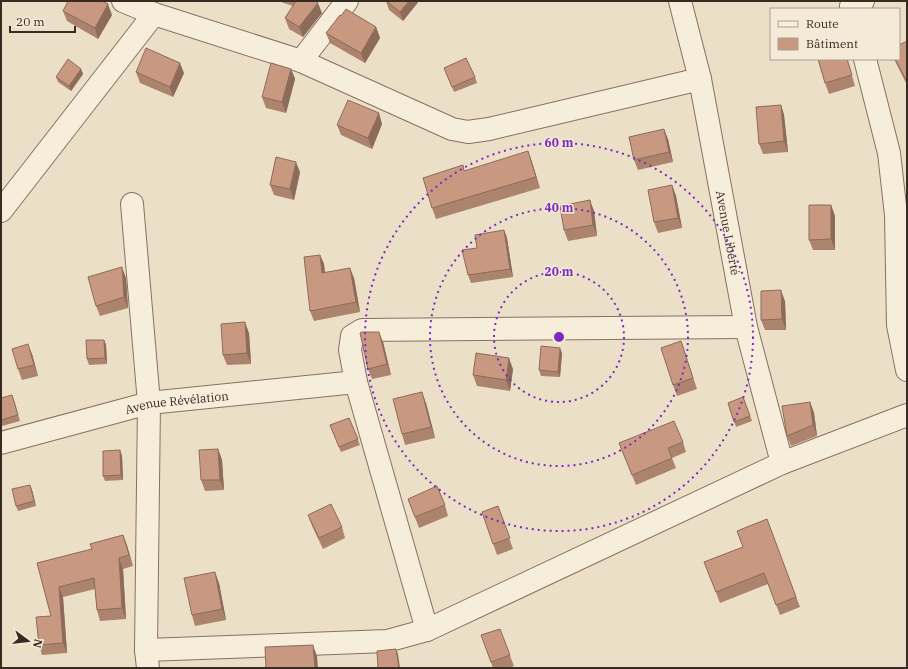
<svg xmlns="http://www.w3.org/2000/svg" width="908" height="669" font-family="'IBM Plex Serif',serif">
<rect width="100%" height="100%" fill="#ecdfc8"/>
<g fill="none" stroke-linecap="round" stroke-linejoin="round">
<defs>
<g id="minor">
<polyline points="123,1 154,14 301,61 452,129 468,132 489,129 700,79"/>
<path id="s1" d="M680,1L700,79L746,327L782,463"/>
<polyline points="852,9 851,6 863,1"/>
<polyline points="865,59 889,153 896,215 898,325 907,370"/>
<polyline points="301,61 347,1"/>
<polyline points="132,204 149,403 146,650 148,668"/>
<polyline points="1,211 154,14"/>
<path id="s2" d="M1,443L149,403L356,382"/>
<polyline points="427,630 356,382 350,350 352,336 362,330 746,327"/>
<polyline points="146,650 387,641 427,630 782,463 907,415"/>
</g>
</defs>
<use href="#minor" stroke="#87715e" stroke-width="24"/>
<use href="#minor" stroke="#f7eddb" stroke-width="22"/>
</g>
<g fill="#ac846e">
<polygon points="278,1 315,1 322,13 303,37 289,29 285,18 293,6"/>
<polygon points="386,1 419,1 403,21 389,10"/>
<polygon points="63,11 112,15 98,39 67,21"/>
<polygon points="376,27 380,38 365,63 330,43 326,33"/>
<polygon points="907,41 907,85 894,59 899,59"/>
<polygon points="818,59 847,59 855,86 829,94 825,83"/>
<polygon points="81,69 83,74 71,91 58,82 56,77"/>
<polygon points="291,69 295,79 286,113 266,108 262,97"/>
<polygon points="136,72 184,73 173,97 140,83"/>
<polygon points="446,73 475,77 477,83 454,92"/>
<polygon points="781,105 784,115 788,152 763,154 759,144"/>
<polygon points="382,124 372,149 341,135 337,125"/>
<polygon points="668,139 673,162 638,170 634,160"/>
<polygon points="528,151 540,188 436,219 432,208"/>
<polygon points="300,172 294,200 274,195 270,185"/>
<polygon points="672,185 676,196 682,228 658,233 654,222"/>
<polygon points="831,205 835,216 835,250 813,250 809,240"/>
<polygon points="594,211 597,236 568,241 564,230"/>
<polygon points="504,230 507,238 513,277 471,283 468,275 477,248"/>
<polygon points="320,255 324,264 325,272 354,278 360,312 314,321 310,311"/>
<polygon points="126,278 128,308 100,316 96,306"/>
<polygon points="785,301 786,330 765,330 761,320"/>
<polygon points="249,333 251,364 227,365 223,355"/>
<polygon points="104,340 106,345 107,364 89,365 87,359"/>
<polygon points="681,341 697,389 677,396 673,385"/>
<polygon points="383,342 391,375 372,379 368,369"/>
<polygon points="562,353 560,377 541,376 539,370"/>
<polygon points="32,354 38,376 22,380 18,369"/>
<polygon points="513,369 510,391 477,386 473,375"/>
<polygon points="743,397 752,421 736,427 728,403"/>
<polygon points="1,398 14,400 20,421 2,426 1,423"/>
<polygon points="810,402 814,413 817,436 791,446 787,436"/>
<polygon points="426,403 435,438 405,445 402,434"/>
<polygon points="349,418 360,445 341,452 330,425"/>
<polygon points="683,442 686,452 672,458 676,468 636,485 619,443"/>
<polygon points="218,449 222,460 224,490 205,491 201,480"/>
<polygon points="120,450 122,456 123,480 105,481 103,476"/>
<polygon points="32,490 36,506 18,511 16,506"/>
<polygon points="408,499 445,505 448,516 419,528"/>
<polygon points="498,506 513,549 497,555 482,512"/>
<polygon points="308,515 342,527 345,538 323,549 312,526"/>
<polygon points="767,519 800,607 780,615 768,584 720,603 704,562 743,547 737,531"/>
<polygon points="123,535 133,566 123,569 126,619 100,621 97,610 95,589 63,597 67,653 42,655 39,645 51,616 37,563 92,549"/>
<polygon points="219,583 226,620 195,626 192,615"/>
<polygon points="500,629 514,666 507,668 493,668 481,635"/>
</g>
<g fill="#8c6b5a">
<polygon points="409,1 419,1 403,21 400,12"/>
<polygon points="318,3 322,13 303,37 299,27"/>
<polygon points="108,4 112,15 98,39 95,28"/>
<polygon points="376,27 380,38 365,63 361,53"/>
<polygon points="180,63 184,73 173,97 170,87"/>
<polygon points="81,69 83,74 71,91 69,86"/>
<polygon points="291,69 295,79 286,113 282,102"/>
<polygon points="781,105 784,115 788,152 784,141"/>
<polygon points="379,113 382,124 372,149 368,138"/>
<polygon points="664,129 668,139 673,162 669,152"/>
<polygon points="528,151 532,162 540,188 536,177"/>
<polygon points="296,162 300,172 294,200 290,189"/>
<polygon points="672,185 676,196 682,228 678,218"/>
<polygon points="590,200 594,211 597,236 593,225"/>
<polygon points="831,205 835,216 835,250 831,239"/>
<polygon points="504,230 507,238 513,277 510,269"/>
<polygon points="320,255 324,264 326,283 322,273"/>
<polygon points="122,267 126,278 128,308 124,297"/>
<polygon points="350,268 354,278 360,312 356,302"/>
<polygon points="781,290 785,301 786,330 782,319"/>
<polygon points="245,322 249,333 251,364 247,353"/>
<polygon points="379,332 383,342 391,375 387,364"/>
<polygon points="104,340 106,345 107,364 105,358"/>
<polygon points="28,344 32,354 38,376 34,365"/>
<polygon points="560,348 562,353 560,377 558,372"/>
<polygon points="509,358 513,369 510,391 506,380"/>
<polygon points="422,392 426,403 435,438 431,427"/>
<polygon points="810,402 814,413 817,436 813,425"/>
<polygon points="218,449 222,460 224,490 220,480"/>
<polygon points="120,450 122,456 123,480 121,475"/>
<polygon points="30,485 32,490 36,506 34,501"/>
<polygon points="123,535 127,545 133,566 129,555"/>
<polygon points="119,558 123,569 126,619 122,608"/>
<polygon points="215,572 219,583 226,620 222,609"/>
<polygon points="59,587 63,597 67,653 63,643"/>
<polygon points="313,645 317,656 318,668 315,668"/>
<polygon points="396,649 398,654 400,668 399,668"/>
</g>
<g fill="#c89980" stroke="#8c6b5a">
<polygon points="68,1 102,1 108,4 95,28 63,11"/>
<polygon points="296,1 315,1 318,3 299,27 285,18"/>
<polygon points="386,1 409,1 400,12"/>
<polygon points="346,9 376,27 361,53 326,33 340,15 341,16"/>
<polygon points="907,41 907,82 895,59 899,59 899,45"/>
<polygon points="146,48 180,63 170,87 136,72"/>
<polygon points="466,58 475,77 452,87 444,68"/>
<polygon points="68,59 81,69 69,86 56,77"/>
<polygon points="818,59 847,59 852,75 825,83"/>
<polygon points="271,63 291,69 282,102 262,97"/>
<polygon points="348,100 379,113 368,138 337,125"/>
<polygon points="781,105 784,141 759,144 756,107"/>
<polygon points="664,129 669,152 634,160 629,137"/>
<polygon points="528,151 536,177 432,208 423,178 463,165 464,171"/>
<polygon points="276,157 296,162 290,189 270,185"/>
<polygon points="672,185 678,218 654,222 648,190"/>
<polygon points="590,200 593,225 564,230 560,206"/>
<polygon points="809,205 831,205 831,239 809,240"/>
<polygon points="504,230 510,269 468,275 462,250 477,248 475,235"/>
<polygon points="320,255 322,273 350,268 356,302 310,311 304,257"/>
<polygon points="122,267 124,297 96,306 88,277"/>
<polygon points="781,290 782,319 761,320 761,291"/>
<polygon points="245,322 247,353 223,355 221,324"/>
<polygon points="362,332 379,332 387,364 368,369 360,333"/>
<polygon points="86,340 104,340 105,358 87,359"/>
<polygon points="681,341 693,378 673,385 661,348"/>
<polygon points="28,344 34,365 18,369 12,349"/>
<polygon points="541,346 560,348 558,372 539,370"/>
<polygon points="476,353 509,358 506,380 473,375"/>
<polygon points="422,392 431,427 402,434 393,399"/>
<polygon points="12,395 18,415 1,420 1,398"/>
<polygon points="743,397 750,416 734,422 728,403"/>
<polygon points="810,402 813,425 787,436 782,406"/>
<polygon points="349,418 358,439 339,447 330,425"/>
<polygon points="674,421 683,442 668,448 672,458 632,475 619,443"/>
<polygon points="218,449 220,480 201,480 199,450"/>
<polygon points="120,450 121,475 103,476 103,451"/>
<polygon points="30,485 34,501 16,506 12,489"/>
<polygon points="437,486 445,505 415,517 408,499"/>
<polygon points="331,504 342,527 319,538 308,515"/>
<polygon points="498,506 510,538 493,544 482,512"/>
<polygon points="767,519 796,597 776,605 764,573 716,592 704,562 743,547 737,531"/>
<polygon points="123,535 129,555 119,558 122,608 97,610 94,578 59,587 63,643 39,645 36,617 51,616 37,563 92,549 90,544"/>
<polygon points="215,572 222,609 192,615 184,578"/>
<polygon points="500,629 510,655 491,662 481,635"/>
<polygon points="313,645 315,668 266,668 265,647"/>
<polygon points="396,649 399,668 378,668 377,651"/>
</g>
<g fill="none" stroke="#7b2cbf" stroke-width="2" stroke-dasharray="2 4">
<circle cx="559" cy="337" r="65"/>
<circle cx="559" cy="337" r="129"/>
<circle cx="559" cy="337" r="194"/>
</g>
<g text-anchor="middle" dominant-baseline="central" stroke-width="3" stroke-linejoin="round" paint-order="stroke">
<g font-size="12" fill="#382b21" stroke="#f4ead7">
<text stroke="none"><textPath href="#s1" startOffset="237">Avenue Liberté</textPath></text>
<text stroke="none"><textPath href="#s2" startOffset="181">Avenue Révélation</textPath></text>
</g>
</g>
<circle cx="559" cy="337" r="6" fill="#7b2cbf" stroke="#f4ead7" stroke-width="2"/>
<g font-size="12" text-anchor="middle" font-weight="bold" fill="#7b2cbf" stroke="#f4ead7" stroke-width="3" stroke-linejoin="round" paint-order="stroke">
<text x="559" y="147">60 m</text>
<text x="559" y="212">40 m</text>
<text x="559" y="276">20 m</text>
</g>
<rect width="908" height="669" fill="none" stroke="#382b21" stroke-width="4"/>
<rect x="770" y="8" width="130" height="52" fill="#f4ead7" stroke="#a99e8e"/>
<rect x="778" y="21" width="20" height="6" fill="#f7eddb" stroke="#a99e8e"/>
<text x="806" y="28" font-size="12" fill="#382b21">Route</text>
<rect x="778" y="38" width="20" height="12" fill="#c89980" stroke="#a99e8e"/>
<text x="806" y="48" font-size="12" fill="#382b21">Bâtiment</text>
<g transform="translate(28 641) rotate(105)" stroke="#f4ead7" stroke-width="3" paint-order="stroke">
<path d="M0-3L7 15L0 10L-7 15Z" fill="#382b21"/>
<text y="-6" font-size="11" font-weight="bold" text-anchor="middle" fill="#382b21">N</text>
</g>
<path d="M10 26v6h65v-6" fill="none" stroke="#382b21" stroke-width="2"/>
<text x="16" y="26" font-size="12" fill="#382b21" stroke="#f4ead7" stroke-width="3" paint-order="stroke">20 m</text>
</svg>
